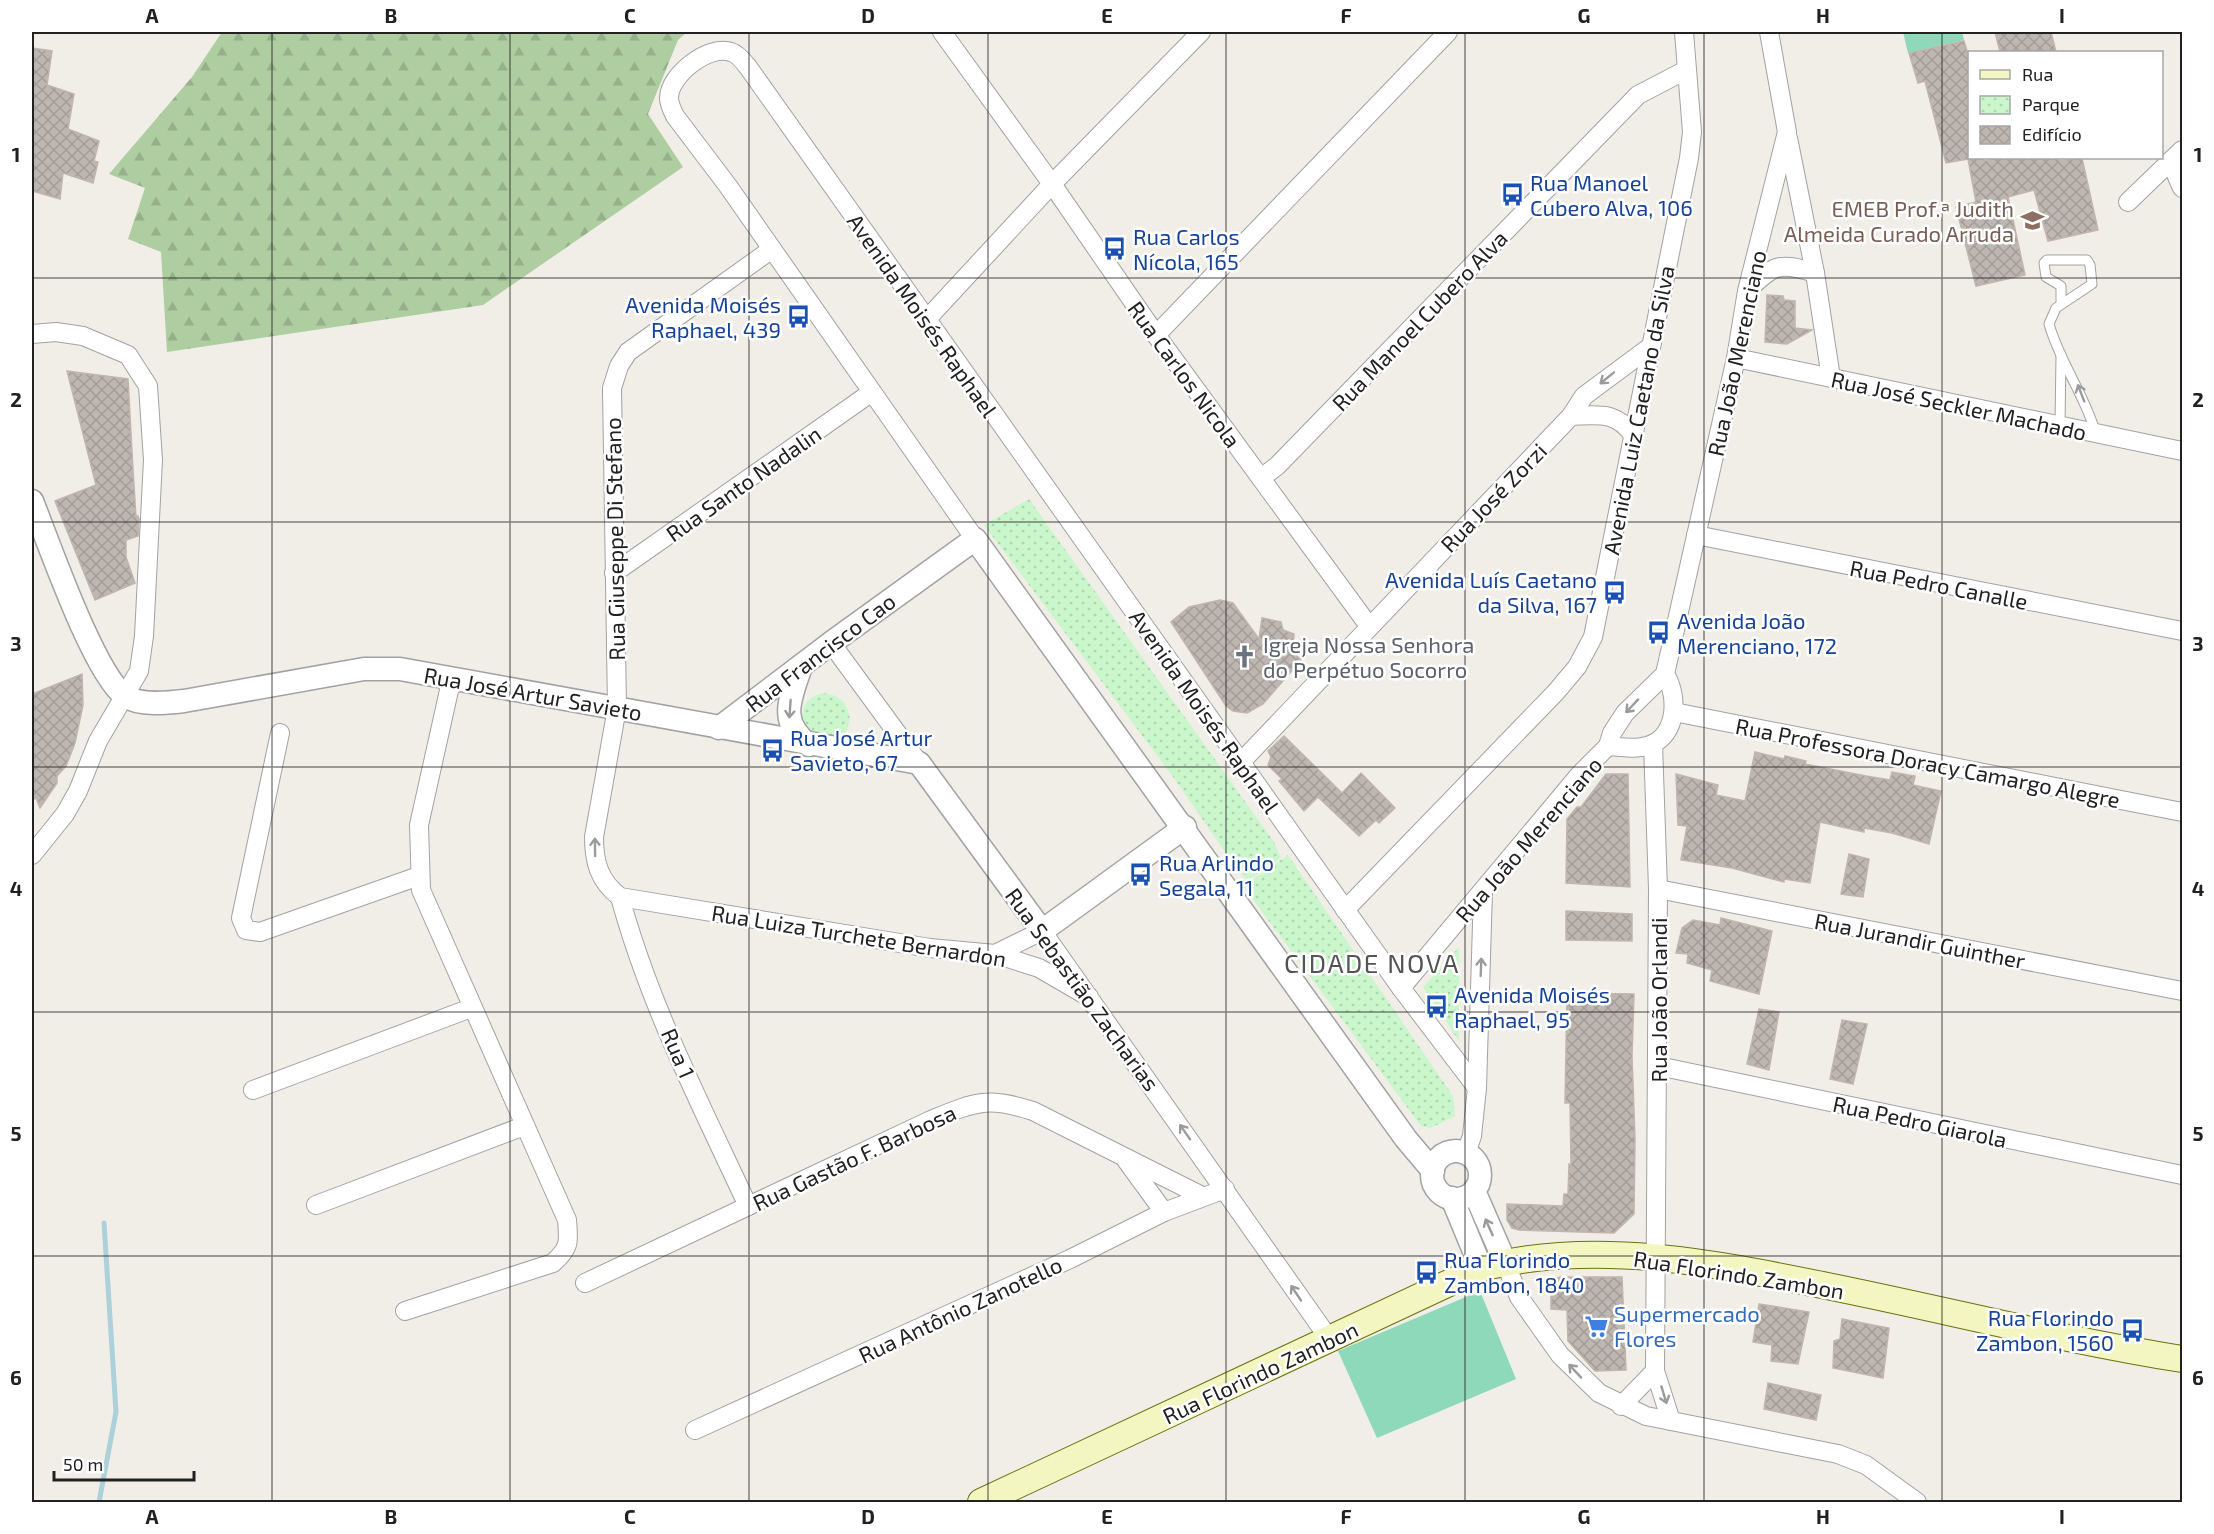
<svg xmlns="http://www.w3.org/2000/svg" width="2214" height="1534" font-family="'Exo 2',sans-serif">
<defs>
<pattern id="forest-firs" width="22" height="20" patternUnits="userSpaceOnUse" patternTransform="scale(1.5)"><rect width="22" height="20" fill="#aecda0"/><path d="M5 1l3.5 6h-7zM16 11l3.5 6h-7z" fill="#95b08a"/></pattern>
<pattern id="park-dots" width="8" height="8" patternUnits="userSpaceOnUse" patternTransform="scale(1.5)"><rect width="8" height="8" fill="#caf6cc"/><path d="M2 2h.1M6 6h.1" fill="none" stroke="#add3af" stroke-width="1.8" stroke-linecap="round"/></pattern>
<pattern id="building-cross-hatch" width="8" height="8" patternUnits="userSpaceOnUse" patternTransform="scale(1.5)"><rect width="8" height="8" fill="#beb7b1"/><path d="M0 0l8 8M0 8l8-8" fill="none" stroke="#a39d98"/></pattern>
</defs>
<rect width="100%" height="100%" fill="#f1eee8"/>
<polygon fill="url(#forest-firs)" points="222,32 687,32 678,40 648,114 683,167 483,305 167,352 161,252 128,239 145,188 109,174 192,77"/>
<g fill="url(#park-dots)">
<polygon points="1029,499 1274,842 1281,858 1248,880 1239,872 1171,774 984,525"/>
<path d="M823,693C848,695 858,719 841,738L804,731C800,712 802,698 823,693Z"/>
<polygon points="1288,855 1453,1096 1455,1116 1431,1128 1421,1126 1243,886"/>
<polygon points="1459,947 1459,1041 1423,987"/>
</g>
<g fill="#8dd9ba">
<polygon points="1903,32 1962,32 1964,40 1908,53"/>
<polygon points="1480,1291 1516,1379 1377,1438 1338,1351"/>
</g>
<g fill="none" stroke-linecap="round" stroke-linejoin="round">
<polyline stroke="#acd1db" stroke-width="5" points="99,1502 116,1412 104,1223"/>
</g>
<g fill="url(#building-cross-hatch)" stroke="#c1b5ac" stroke-width="1.5">
<polygon points="1995,32 2051,32 2056,52 2000,52"/>
<polygon points="1964,41 1970,61 1970,158 1983,158 1983,161 2000,158 2059,158 2059,161 2082,158 2098,230 2048,241 2034,190 2008,197 2025,275 1976,286 1956,207 1976,202 1968,159 1946,163 1925,81 1918,83 1909,53"/>
<polygon points="32,48 52,51 47,85 74,94 68,129 99,141 94,161 98,162 93,183 63,173 60,199 32,191"/>
<polygon points="1767,295 1783,296 1784,300 1795,301 1795,328 1812,330 1787,344 1765,342"/>
<polygon points="67,371 128,379 133,470 136,517 138,516 139,519 138,536 126,540 126,557 135,583 95,600 55,501 96,485"/>
<polygon points="1220,600 1233,603 1259,639 1262,618 1281,622 1283,630 1294,634 1293,652 1301,660 1263,704 1247,713 1233,711 1226,706 1171,622 1189,607"/>
<polygon points="82,674 83,705 75,743 66,766 57,776 57,783 40,808 36,798 32,800 32,694"/>
<polygon points="1284,736 1342,793 1361,773 1395,808 1379,823 1376,820 1359,836 1318,797 1304,811 1279,781 1282,779 1268,765 1271,757 1268,751"/>
<polygon points="1755,752 1784,759 1785,756 1806,761 1805,764 1866,776 1890,780 1892,772 1915,776 1913,785 1941,791 1929,844 1892,833 1864,828 1864,832 1820,822 1810,883 1784,879 1784,882 1732,868 1681,860 1687,826 1678,825 1676,774 1718,785 1716,795 1745,801"/>
<polygon points="1606,774 1628,774 1630,887 1566,883 1567,819 1577,807 1581,807"/>
<polygon points="1849,854 1869,859 1863,897 1841,894"/>
<polygon points="1566,911 1632,914 1632,941 1566,940"/>
<polygon points="1721,918 1772,931 1759,994 1710,981 1712,970 1687,963 1688,954 1676,953 1682,928 1693,920 1720,925"/>
<polygon points="1567,993 1634,994 1632,1056 1635,1139 1634,1214 1614,1233 1519,1230 1512,1228 1507,1220 1507,1204 1563,1206 1564,1194 1568,1194 1569,1164 1571,1165 1570,1103 1565,1103"/>
<polygon points="1759,1009 1779,1012 1769,1070 1747,1064"/>
<polygon points="1842,1020 1867,1024 1853,1084 1830,1079"/>
<polygon points="1560,1277 1622,1277 1626,1370 1595,1371 1568,1341 1567,1310 1551,1309 1551,1285 1552,1280"/>
<polygon points="1759,1304 1809,1312 1798,1364 1771,1361 1772,1345 1753,1342"/>
<polygon points="1842,1319 1889,1328 1883,1378 1833,1368 1834,1341 1840,1339"/>
<polygon points="1768,1383 1821,1395 1816,1420 1764,1409"/>
</g>
<g fill="none" stroke-linecap="round" stroke-linejoin="round">
<defs>
<g id="service">
<path d="M2061,304V286L2046,277L2044,263L2047,260H2087L2090,265L2092,284L2056,308L2049,324C2060,363 2085,395 2096,434"/>
<polyline points="2060,425 2061,355"/>
</g>
<g id="minor">
<polyline points="942,32 1052,184 1156,335 1369,626"/>
<polyline points="1788,138 1815,273 1831,378"/>
<polyline points="2171,163 2182,188"/>
<polyline points="2128,202 2182,150"/>
<path d="M772,249L628,352L619,366L612,388L617,708L594,837C594,862 599,881 620,897L930,948L995,954L1039,968L1089,997"/>
<path d="M1749,289C1774,264 1780,262 1815,273"/>
<polyline points="927,319 1052,184 1201,32"/>
<polyline points="32,334 56,332 83,336 128,355 148,386 153,460 144,636 139,671 98,741 78,791 65,814 32,855"/>
<polyline points="1156,335 1448,32"/>
<polyline points="1736,358 2182,451"/>
<path d="M1571,416C1599,415 1616,411 1633,435"/>
<polyline points="1261,478 1277,466 1638,95 1686,70"/>
<polyline points="1696,535 2182,631"/>
<path d="M975,539L728,186L675,116C672,110 669,104 669,98C669,75 709,44 731,52C738,54 744,62 748,67L1401,988L1477,1088"/>
<polyline points="614,573 872,392"/>
<polyline points="831,643 919,763"/>
<polyline points="1674,712 2182,812"/>
<polyline points="280,733 241,918 246,930 260,932 419,876"/>
<polyline points="1653,744 1658,889 1655,1371 1671,1421"/>
<path d="M1608,746C1619,747 1631,749 1642,747C1677,742 1680,698 1665,674"/>
<polyline points="1242,761 1571,416 1584,396 1650,347"/>
<polyline points="1658,889 2182,991"/>
<path d="M620,897C649,1004 701,1105 748,1206"/>
<polyline points="1345,910 1556,692 1577,667 1593,637 1689,158 1692,132 1684,32"/>
<polyline points="995,954 1042,931 1330,1340"/>
<polyline points="1401,988 1580,774 1608,746 1612,733 1625,713 1665,674 1736,358 1747,291 1787,132 1769,32"/>
<polyline points="1658,1066 2182,1175"/>
<polyline points="253,1090 471,1008"/>
<polyline points="1466,1153 1472,1136 1477,1088 1483,891"/>
<polyline points="1126,1160 1164,1212"/>
<polyline points="316,1205 524,1126"/>
<polyline points="1505,1262 1519,1297 1560,1355 1599,1393 1646,1416 1838,1454 1866,1465 1917,1502"/>
<path d="M585,1283L931,1120C975,1102 987,1096 1033,1111L1202,1196"/>
<path d="M405,1311L553,1263C570,1248 569,1242 567,1220L421,890L419,825L452,677"/>
<polyline points="1621,1406 1655,1371"/>
<polyline points="695,1430 1070,1259 1164,1212 1225,1189"/>
</g>
<g id="tertiary">
<path d="M32,501C48,541 94,674 125,696C140,706 167,703 184,701L364,669H400L919,763L1042,931L1185,827"/>
<path d="M801,666C791,698 777,721 809,745"/>
<polyline points="719,728 831,643 975,539 1406,1139 1433,1171"/>
<circle cx="1456" cy="1175" r="24"/>
<polyline points="1474,1191 1505,1262"/>
<polyline points="1452,1198 1481,1268"/>
</g>
<path id="secondary" d="M981,1502L1481,1268C1595,1239 1714,1263 1827,1286C1946,1310 2063,1340 2182,1359"/>
</defs>
<use href="#service" stroke="#a2a2a2" stroke-width="11"/>
<use href="#minor" stroke="#a2a2a2" stroke-width="20"/>
<use href="#tertiary" stroke="#a2a2a2" stroke-width="25"/>
<use href="#secondary" stroke="#6a730d" stroke-width="28"/>
<use href="#service" stroke="#fff" stroke-width="9"/>
<use href="#minor" stroke="#fff" stroke-width="18"/>
<use href="#tertiary" stroke="#fff" stroke-width="22"/>
<use href="#secondary" stroke="#f4f6c1" stroke-width="26"/>
</g>
<defs><path id="oneway-shaft" d="M-6 0H5M1.5-3L5.5 0L1.5 3" fill="none" stroke-width="1.6" stroke-linecap="round" stroke-linejoin="round" transform="scale(1.5)"/></defs>
<g stroke="#9b9b9b">
<use href="#oneway-shaft" transform="translate(1607 378) rotate(141)"/>
<use href="#oneway-shaft" transform="translate(2081 393) rotate(-111)"/>
<use href="#oneway-shaft" transform="translate(1632 706) rotate(133)"/>
<use href="#oneway-shaft" transform="translate(790 709) rotate(94)"/>
<use href="#oneway-shaft" transform="translate(595 847) rotate(-91)"/>
<use href="#oneway-shaft" transform="translate(1481 967) rotate(-88)"/>
<use href="#oneway-shaft" transform="translate(1185 1132) rotate(-125)"/>
<use href="#oneway-shaft" transform="translate(1489 1227) rotate(-114)"/>
<use href="#oneway-shaft" transform="translate(1296 1293) rotate(-124)"/>
<use href="#oneway-shaft" transform="translate(1575 1371) rotate(-133)"/>
<use href="#oneway-shaft" transform="translate(1664 1395) rotate(73)"/>
</g>
<path fill="none" stroke="#212121" stroke-width="1.5" stroke-opacity="0.55" d="M272,32V1502M510,32V1502M749,32V1502M988,32V1502M1226,32V1502M1465,32V1502M1704,32V1502M1942,32V1502M32,278H2182M32,522H2182M32,767H2182M32,1012H2182M32,1256H2182"/>
<defs>
<symbol id="bus-bare" viewBox="-9 -9 18 18"><path d="M-5-6H5V4H4V6H2V4H-2V6H-4V4H-5ZM-3.5-4V0h7V-4ZM-3.5 1.2v1.5H-2V1.2ZM2 1.2v1.5H3.5V1.2Z" fill="#1a4fb4" stroke="#fff" stroke-width="2.5" paint-order="stroke"/></symbol>
<symbol id="school-bare" viewBox="-9 -9 18 18"><path d="M0-5L7-2L0 1L-7-2ZM-4 1L0 2.5L4 1V4Q0 6-4 4Z" fill="#8d6e63" stroke="#fff" stroke-width="2.5" paint-order="stroke"/></symbol>
<symbol id="church-bare" viewBox="-9 -9 18 18"><path d="M-1.2-6h2.4v3.5h3.3v2.4h-3.3V6h-2.4V-.1h-3.3v-2.4h3.3Z" fill="#6b7280" stroke="#fff" stroke-width="2.5" paint-order="stroke"/></symbol>
<symbol id="supermarket-bare" viewBox="-9 -9 18 18"><path d="M-6-5.5h2.5l.6 2H6L4.5 2H-2.5L-4.4-4H-6ZM-1.5 3.2a1.3 1.3 0 1 0 .1 0ZM3 3.2a1.3 1.3 0 1 0 .1 0Z" fill="#3f7fe0" stroke="#fff" stroke-width="2.5" paint-order="stroke"/></symbol>
</defs>
<g fill-rule="evenodd">
<use href="#bus-bare" x="1496" y="178" width="33" height="33"/>
<use href="#school-bare" x="2016" y="204" width="33" height="33"/>
<use href="#bus-bare" x="1098" y="232" width="33" height="33"/>
<use href="#bus-bare" x="782" y="300" width="33" height="33"/>
<use href="#bus-bare" x="1598" y="576" width="33" height="33"/>
<use href="#bus-bare" x="1642" y="616" width="33" height="33"/>
<use href="#church-bare" x="1228" y="640" width="33" height="33"/>
<use href="#bus-bare" x="756" y="734" width="33" height="33"/>
<use href="#bus-bare" x="1124" y="858" width="33" height="33"/>
<use href="#bus-bare" x="1420" y="990" width="33" height="33"/>
<use href="#bus-bare" x="1410" y="1256" width="33" height="33"/>
<use href="#supermarket-bare" x="1580" y="1310" width="33" height="33"/>
<use href="#bus-bare" x="2116" y="1314" width="33" height="33"/>
</g>
<g text-anchor="middle" dominant-baseline="central" stroke-width="5" stroke-linejoin="round" paint-order="stroke">
<g font-size="22" fill="#164399" stroke="#fff" text-anchor="start">
<text x="1530" y="182">Rua Manoel<tspan x="1530" dy="25">Cubero Alva, 106</tspan></text>
<text x="1133" y="236">Rua Carlos<tspan x="1133" dy="25">Nícola, 165</tspan></text>
<text x="781" y="304" text-anchor="end">Avenida Moisés<tspan x="781" dy="25">Raphael, 439</tspan></text>
<text x="1597" y="579" text-anchor="end">Avenida Luís Caetano<tspan x="1597" dy="25">da Silva, 167</tspan></text>
<text x="1677" y="620">Avenida João<tspan x="1677" dy="25">Merenciano, 172</tspan></text>
<text x="790" y="737">Rua José Artur<tspan x="790" dy="25">Savieto, 67</tspan></text>
<text x="1159" y="862">Rua Arlindo<tspan x="1159" dy="25">Segala, 11</tspan></text>
<text x="1454" y="994">Avenida Moisés<tspan x="1454" dy="25">Raphael, 95</tspan></text>
<text x="1444" y="1259">Rua Florindo<tspan x="1444" dy="25">Zambon, 1840</tspan></text>
<text x="2114" y="1317" text-anchor="end">Rua Florindo<tspan x="2114" dy="25">Zambon, 1560</tspan></text>
</g>
<g font-size="22" fill="#785e54" stroke="#fff" text-anchor="end">
<text x="2014" y="208">EMEB Prof.ª Judith<tspan x="2014" dy="25">Almeida Curado Arruda</tspan></text>
</g>
<g font-size="22" fill="#212121" stroke="#fff">
<text transform="translate(923 315) rotate(55)">Avenida Moisés Raphael</text>
<text transform="translate(1419 320) rotate(-46)">Rua Manoel Cubero Alva</text>
<text transform="translate(1736 353) rotate(-78)">Rua João Merenciano</text>
<text transform="translate(1185 374) rotate(54)">Rua Carlos Nicola</text>
<text transform="translate(1959 405) rotate(12)">Rua José Seckler Machado</text>
<text transform="translate(1638 410) rotate(-79)">Avenida Luiz Caetano da Silva</text>
<text transform="translate(743 483) rotate(-35)">Rua Santo Nadalin</text>
<text transform="translate(1493 497) rotate(-46)">Rua José Zorzi</text>
<text transform="translate(614 539) rotate(-91)">Rua Giuseppe Di Stefano</text>
<text transform="translate(1939 584) rotate(11)">Rua Pedro Canalle</text>
<text transform="translate(820 652) rotate(-37)">Rua Francisco Cao</text>
<text transform="translate(533 693) rotate(10)">Rua José Artur Savieto</text>
<text transform="translate(1205 711) rotate(55)">Avenida Moisés Raphael</text>
<text transform="translate(1928 762) rotate(11)">Rua Professora Doracy Camargo Alegre</text>
<text transform="translate(1528 839) rotate(-49)">Rua João Merenciano</text>
<text transform="translate(859 935) rotate(9)">Rua Luiza Turchete Bernardon</text>
<text transform="translate(1920 940) rotate(11)">Rua Jurandir Guinther</text>
<text transform="translate(1083 989) rotate(54)">Rua Sebastião Zacharias</text>
<text transform="translate(1658 1000) rotate(-90)">Rua João Orlandi</text>
<text transform="translate(679 1053) rotate(67)">Rua 1</text>
<text transform="translate(1920 1121) rotate(12)">Rua Pedro Giarola</text>
<text transform="translate(854 1157) rotate(-25)">Rua Gastão F. Barbosa</text>
<text transform="translate(1739 1274) rotate(9)">Rua Florindo Zambon</text>
<text transform="translate(960 1309) rotate(-25)">Rua Antônio Zanotello</text>
<text transform="translate(1260 1372) rotate(-25)">Rua Florindo Zambon</text>
</g>
<g font-size="22" fill="#5b616d" stroke="#fff" text-anchor="start">
<text x="1263" y="644">Igreja Nossa Senhora<tspan x="1263" dy="25">do Perpétuo Socorro</tspan></text>
</g>
<g font-size="22" fill="#366cbe" stroke="#fff" text-anchor="start">
<text x="1614" y="1313">Supermercado<tspan x="1614" dy="25">Flores</tspan></text>
</g>
<g font-size="26" letter-spacing="1.5" fill="#545454" stroke="#fff">
<text x="1372" y="962">CIDADE NOVA</text>
</g>
</g>
<rect width="2214" height="1534" fill="none" stroke="#ffffff" stroke-width="66"/>
<rect x="1968" y="51" width="195" height="108" fill="#ffffff" stroke="#a6a6a6" stroke-width="1.5"/>
<rect x="1980" y="70" width="30" height="9" fill="#f4f6c1" stroke="#a6a6a6" stroke-width="1.5"/>
<text x="2022" y="81" font-size="18" fill="#212121">Rua</text>
<rect x="1980" y="96" width="30" height="18" fill="url(#park-dots)" stroke="#a6a6a6" stroke-width="1.5"/>
<text x="2022" y="111" font-size="18" fill="#212121">Parque</text>
<rect x="1980" y="126" width="30" height="18" fill="url(#building-cross-hatch)" stroke="#a6a6a6" stroke-width="1.5"/>
<text x="2022" y="141" font-size="18" fill="#212121">Edifício</text>
<path d="M54 1471v9h140v-9" fill="none" stroke="#212121" stroke-width="3"/>
<text x="63" y="1471" font-size="18" fill="#212121" stroke="#ffffff" stroke-width="4.5" paint-order="stroke">50 m</text>
<rect x="33" y="33" width="2148" height="1468" fill="none" stroke="#212121" stroke-width="2"/>
<g font-size="20" text-anchor="middle" font-weight="bold" fill="#212121">
<text x="152" y="23">A</text>
<text x="391" y="23">B</text>
<text x="630" y="23">C</text>
<text x="868" y="23">D</text>
<text x="1107" y="23">E</text>
<text x="1346" y="23">F</text>
<text x="1584" y="23">G</text>
<text x="1823" y="23">H</text>
<text x="2062" y="23">I</text>
<text x="16" y="162">1</text>
<text x="2198" y="162">1</text>
<text x="16" y="407">2</text>
<text x="2198" y="407">2</text>
<text x="16" y="651">3</text>
<text x="2198" y="651">3</text>
<text x="16" y="896">4</text>
<text x="2198" y="896">4</text>
<text x="16" y="1141">5</text>
<text x="2198" y="1141">5</text>
<text x="16" y="1385">6</text>
<text x="2198" y="1385">6</text>
<text x="152" y="1524">A</text>
<text x="391" y="1524">B</text>
<text x="630" y="1524">C</text>
<text x="868" y="1524">D</text>
<text x="1107" y="1524">E</text>
<text x="1346" y="1524">F</text>
<text x="1584" y="1524">G</text>
<text x="1823" y="1524">H</text>
<text x="2062" y="1524">I</text>
</g>
</svg>
